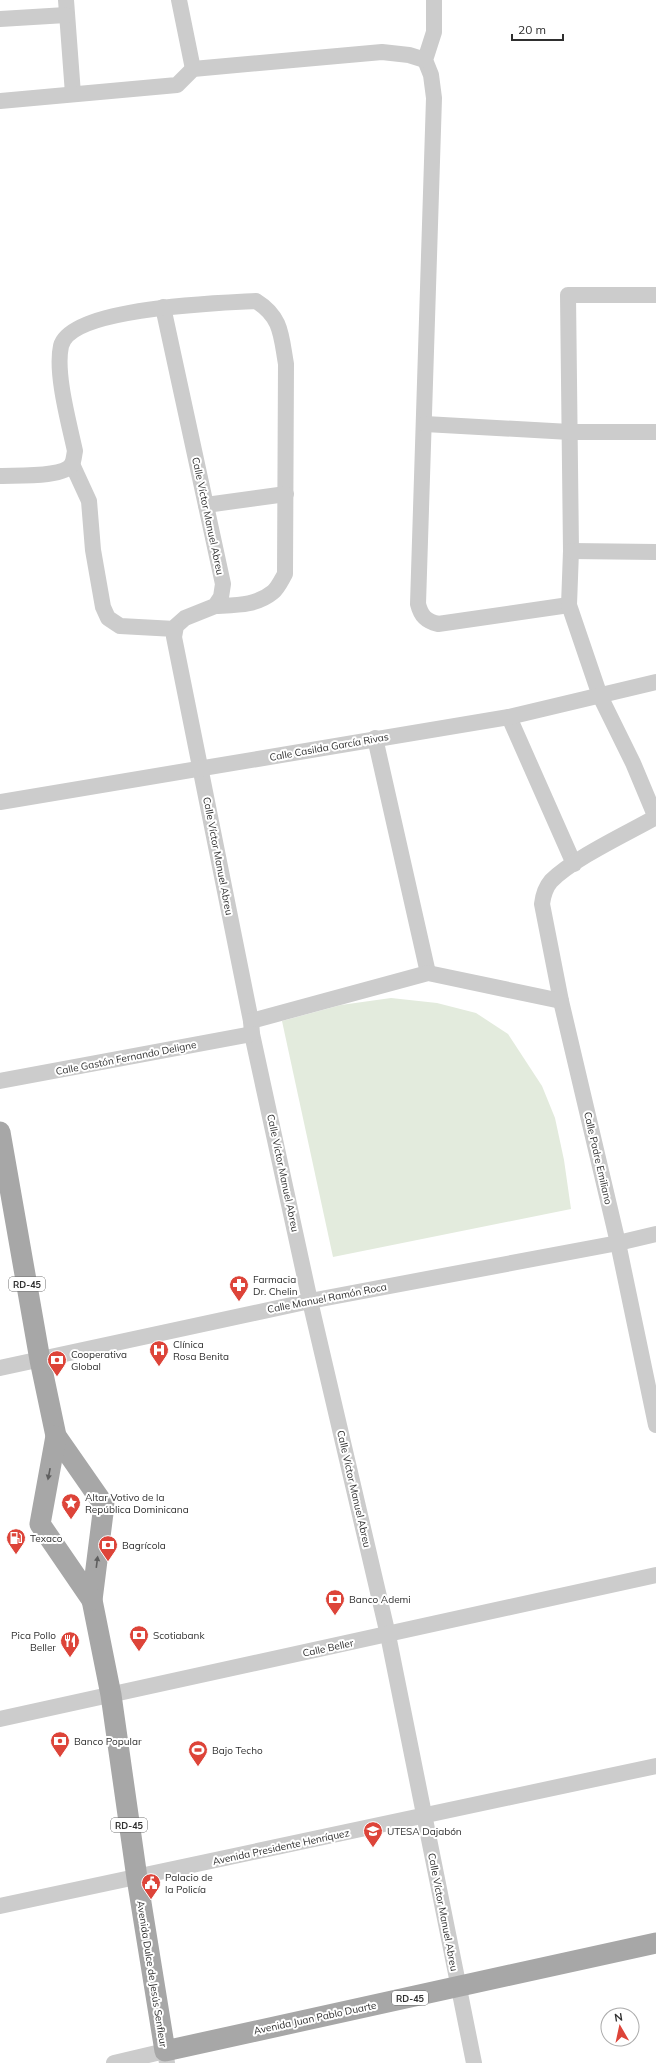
<svg xmlns="http://www.w3.org/2000/svg" width="656" height="2063" font-family="Mulish,sans-serif">
<rect width="100%" height="100%" fill="#fff"/>
<polygon fill="#e3ebdd" points="391,998 437,1003 476,1013 508,1034 542,1086 555,1118 564,1160 571,1209 333,1257 282,1021 341,1005"/>
<g fill="none" stroke-linecap="round" stroke-linejoin="round">
<g stroke="#ccc" stroke-width="16">
<polyline points="66,0 73,94"/>
<polyline points="179,0 193,69"/>
<path d="M434,0V32L425,60L431,75L434,98L418,604C421,616 426,621 438,624L569,605"/>
<polyline points="0,19 66,15"/>
<polyline points="0,101 177,85 193,69 382,52 409,55 425,60"/>
<polyline points="656,295 568,295 571,551 569,605 600,696 633,763 656,818"/>
<polyline points="163,307 223,584 221,597 215,606 185,618 176,626 174,637 251,1021 252,1034 310,1301 388,1635 474,2063"/>
<polyline points="425,424 570,432 656,432"/>
<polyline points="72,464 89,501 93,550 103,607 108,618 120,626 175,629"/>
<path d="M0,476C15,475 64,478 72,464C74,460 74,455 75,451C69,423 55,373 61,346C71,307 221,303 256,301C282,317 281,336 286,364L285,574C282,579 278,588 273,592C256,606 236,605 215,606"/>
<polyline points="206,505 286,494"/>
<polyline points="571,551 656,552"/>
<polyline points="509,717 574,864"/>
<polyline points="375,738 428,973"/>
<polyline points="0,802 509,717 656,682"/>
<path d="M656,817C626,834 574,858 551,881C545,888 543,896 542,904L561,1001L618,1243L656,1425"/>
<polyline points="251,1021 428,973 561,1001"/>
<polyline points="0,1081 252,1034"/>
<polyline points="0,1368 310,1301 618,1243 656,1234"/>
<polyline points="0,1719 656,1575"/>
<polyline points="0,1906 656,1766"/>
<polyline points="114,2063 165,2051 167,2063"/>
</g>
<g stroke="#a7a7a7" stroke-width="21">
<polyline points="0,1132 40,1360 56,1436 104,1505 92,1600 111,1695 137,1878 165,2051 656,1943"/>
<polyline points="56,1436 40,1524 92,1600"/>
</g>
</g>
<defs><path id="oneway-solid" d="M-6-.8H1V-3.2L6.5 0L1 3.2V.8H-6Z"/></defs>
<g fill="#5f5f5f">
<use href="#oneway-solid" transform="translate(49 1474) rotate(101)"/>
<use href="#oneway-solid" transform="translate(97 1562) rotate(-83)"/>
</g>
<defs>
<symbol id="pharmacy-pin" viewBox="-11 -11 22 30"><path d="M0 17L-7.5 6A9.5 9.5 0 1 1 7.5 6Z" fill="#dd4439" stroke="#fff"/><path d="M-2-6h4v4h4v4h-4v4h-4v-4h-4v-4h4Z" fill="#fff"/></symbol>
<symbol id="hospital-pin" viewBox="-11 -11 22 30"><path d="M0 17L-7.5 6A9.5 9.5 0 1 1 7.5 6Z" fill="#dd4439" stroke="#fff"/><path d="M-5-5h3v3.5h4V-5h3V5h-3V1.5h-4V5h-3Z" fill="#fff"/></symbol>
<symbol id="bank-pin" viewBox="-11 -11 22 30"><path d="M0 17L-7.5 6A9.5 9.5 0 1 1 7.5 6Z" fill="#dd4439" stroke="#fff"/><path d="M-6-4H6V4H-6ZM0-2.3a2.3 2.3 0 1 0 0 4.6a2.3 2.3 0 1 0 0-4.6Z" fill="#fff"/></symbol>
<symbol id="sight-pin" viewBox="-11 -11 22 30"><path d="M0 17L-7.5 6A9.5 9.5 0 1 1 7.5 6Z" fill="#dd4439" stroke="#fff"/><path d="M0-6L1.8-2.2L6-1.7L2.9 1.2L3.7 5.4L0 3.3L-3.7 5.4L-2.9 1.2L-6-1.7L-1.8-2.2Z" fill="#fff"/></symbol>
<symbol id="fuel-pin" viewBox="-11 -11 22 30"><path d="M0 17L-7.5 6A9.5 9.5 0 1 1 7.5 6Z" fill="#dd4439" stroke="#fff"/><path d="M-5.5-6h7V0h2V4h1.3V-2.5L3-4.5l.8-.8L6-3V5H2.5V1h-1V6h-7ZM-4.2-4.7v3.2H.2V-4.7Z" fill="#fff"/></symbol>
<symbol id="restaurant-pin" viewBox="-11 -11 22 30"><path d="M0 17L-7.5 6A9.5 9.5 0 1 1 7.5 6Z" fill="#dd4439" stroke="#fff"/><path d="M-5-6h1v4h1v-4h1v4h1v-4h1v5L-1.5 .5V6h-2V.5L-5-1ZM5-6V6H3V1.5H1.5Q1.5-4 5-6Z" fill="#fff"/></symbol>
<symbol id="stadium-pin" viewBox="-11 -11 22 30"><path d="M0 17L-7.5 6A9.5 9.5 0 1 1 7.5 6Z" fill="#dd4439" stroke="#fff"/><path d="M0-5a6.5 5 0 1 0 0 10a6.5 5 0 1 0 0-10ZM-3.5-1.8h7v3.6h-7Z" fill="#fff"/></symbol>
<symbol id="school-pin" viewBox="-11 -11 22 30"><path d="M0 17L-7.5 6A9.5 9.5 0 1 1 7.5 6Z" fill="#dd4439" stroke="#fff"/><path d="M0-5L7-2L0 1L-7-2ZM-4 1L0 2.5L4 1V4Q0 6-4 4Z" fill="#fff"/></symbol>
<symbol id="civic-pin" viewBox="-11 -11 22 30"><path d="M0 17L-7.5 6A9.5 9.5 0 1 1 7.5 6Z" fill="#dd4439" stroke="#fff"/><path d="M-.6-6.5H3V-4.5H.6V-3L4-1V1h2V6H-6V1h2V-1L-.6-3ZM-1.2 2.5V6h2.4V2.5Z" fill="#fff"/></symbol>
</defs>
<g fill-rule="evenodd">
<use href="#pharmacy-pin" x="228" y="1274" width="22" height="30"/>
<use href="#hospital-pin" x="148" y="1339" width="22" height="30"/>
<use href="#bank-pin" x="46" y="1349" width="22" height="30"/>
<use href="#sight-pin" x="60" y="1492" width="22" height="30"/>
<use href="#fuel-pin" x="5" y="1527" width="22" height="30"/>
<use href="#bank-pin" x="97" y="1534" width="22" height="30"/>
<use href="#bank-pin" x="324" y="1588" width="22" height="30"/>
<use href="#bank-pin" x="128" y="1624" width="22" height="30"/>
<use href="#restaurant-pin" x="59" y="1630" width="22" height="30"/>
<use href="#bank-pin" x="49" y="1730" width="22" height="30"/>
<use href="#stadium-pin" x="187" y="1739" width="22" height="30"/>
<use href="#school-pin" x="362" y="1820" width="22" height="30"/>
<use href="#civic-pin" x="140" y="1872" width="22" height="30"/>
</g>
<g text-anchor="middle" dominant-baseline="central" stroke-width="4" stroke-linejoin="round" paint-order="stroke">
<g fill="#fff" stroke="#6d6d6d" stroke-width="1">
<rect x="9" y="1277" width="36" height="14" rx="3"/>
<rect x="111" y="1818" width="36" height="14" rx="3"/>
<rect x="392" y="1991" width="36" height="14" rx="3"/>
</g>
<g font-size="9" font-weight="bold" fill="#2f2f2f">
<text x="27" y="1284">RD-45</text>
<text x="129" y="1825">RD-45</text>
<text x="410" y="1998">RD-45</text>
</g>
<g font-size="10" fill="#2f2f2f" stroke="#fff">
<text transform="translate(208 516) rotate(78)">Calle Víctor Manuel Abreu</text>
<text transform="translate(329 747) rotate(-10)">Calle Casilda García Rivas</text>
<text transform="translate(218 856) rotate(79)">Calle Víctor Manuel Abreu</text>
<text transform="translate(126 1058) rotate(-11)">Calle Gastón Fernando Deligne</text>
<text transform="translate(598 1158) rotate(77)">Calle Padre Emiliano</text>
<text transform="translate(283 1173) rotate(78)">Calle Víctor Manuel Abreu</text>
<text transform="translate(327 1298) rotate(-11)">Calle Manuel Ramón Roca</text>
<text transform="translate(354 1489) rotate(77)">Calle Víctor Manuel Abreu</text>
<text transform="translate(328 1648) rotate(-12)">Calle Beller</text>
<text transform="translate(281 1847) rotate(-12)">Avenida Presidente Henríquez</text>
<text transform="translate(443 1912) rotate(79)">Calle Víctor Manuel Abreu</text>
<text transform="translate(152 1974) rotate(81)">Avenida Dulce de Jesús Senfleur</text>
<text transform="translate(315 2018) rotate(-12)">Avenida Juan Pablo Duarte</text>
</g>
<g font-size="10" fill="#2f2f2f" stroke="#fff" text-anchor="start">
<text x="253" y="1279">Farmacia<tspan x="253" dy="12">Dr. Chelin</tspan></text>
<text x="173" y="1344">Clínica<tspan x="173" dy="12">Rosa Benita</tspan></text>
<text x="71" y="1354">Cooperativa<tspan x="71" dy="12">Global</tspan></text>
<text x="85" y="1497">Altar Votivo de la<tspan x="85" dy="12">República Dominicana</tspan></text>
<text x="30" y="1538">Texaco</text>
<text x="122" y="1545">Bagrícola</text>
<text x="349" y="1599">Banco Ademi</text>
<text x="56" y="1635" text-anchor="end">Pica Pollo<tspan x="56" dy="12">Beller</tspan></text>
<text x="153" y="1635">Scotiabank</text>
<text x="74" y="1741">Banco Popular</text>
<text x="212" y="1750">Bajo Techo</text>
<text x="387" y="1831">UTESA Dajabón</text>
<text x="165" y="1877">Palacio de<tspan x="165" dy="12">la Policía</tspan></text>
</g>
</g>
<g transform="translate(620 2027) rotate(351)"><circle r="19" fill="#ffffff" stroke="#acacac"/>
<path d="M0-3L7 15L0 10L-7 15Z" fill="#dd4439"/>
<text y="-6" font-size="11" font-weight="bold" text-anchor="middle" fill="#2f2f2f">N</text>
</g>
<path d="M512 34v6h51v-6" fill="none" stroke="#2f2f2f" stroke-width="2"/>
<text x="518" y="34" font-size="12" fill="#2f2f2f" stroke="#ffffff" stroke-width="3" paint-order="stroke">20 m</text>
</svg>
